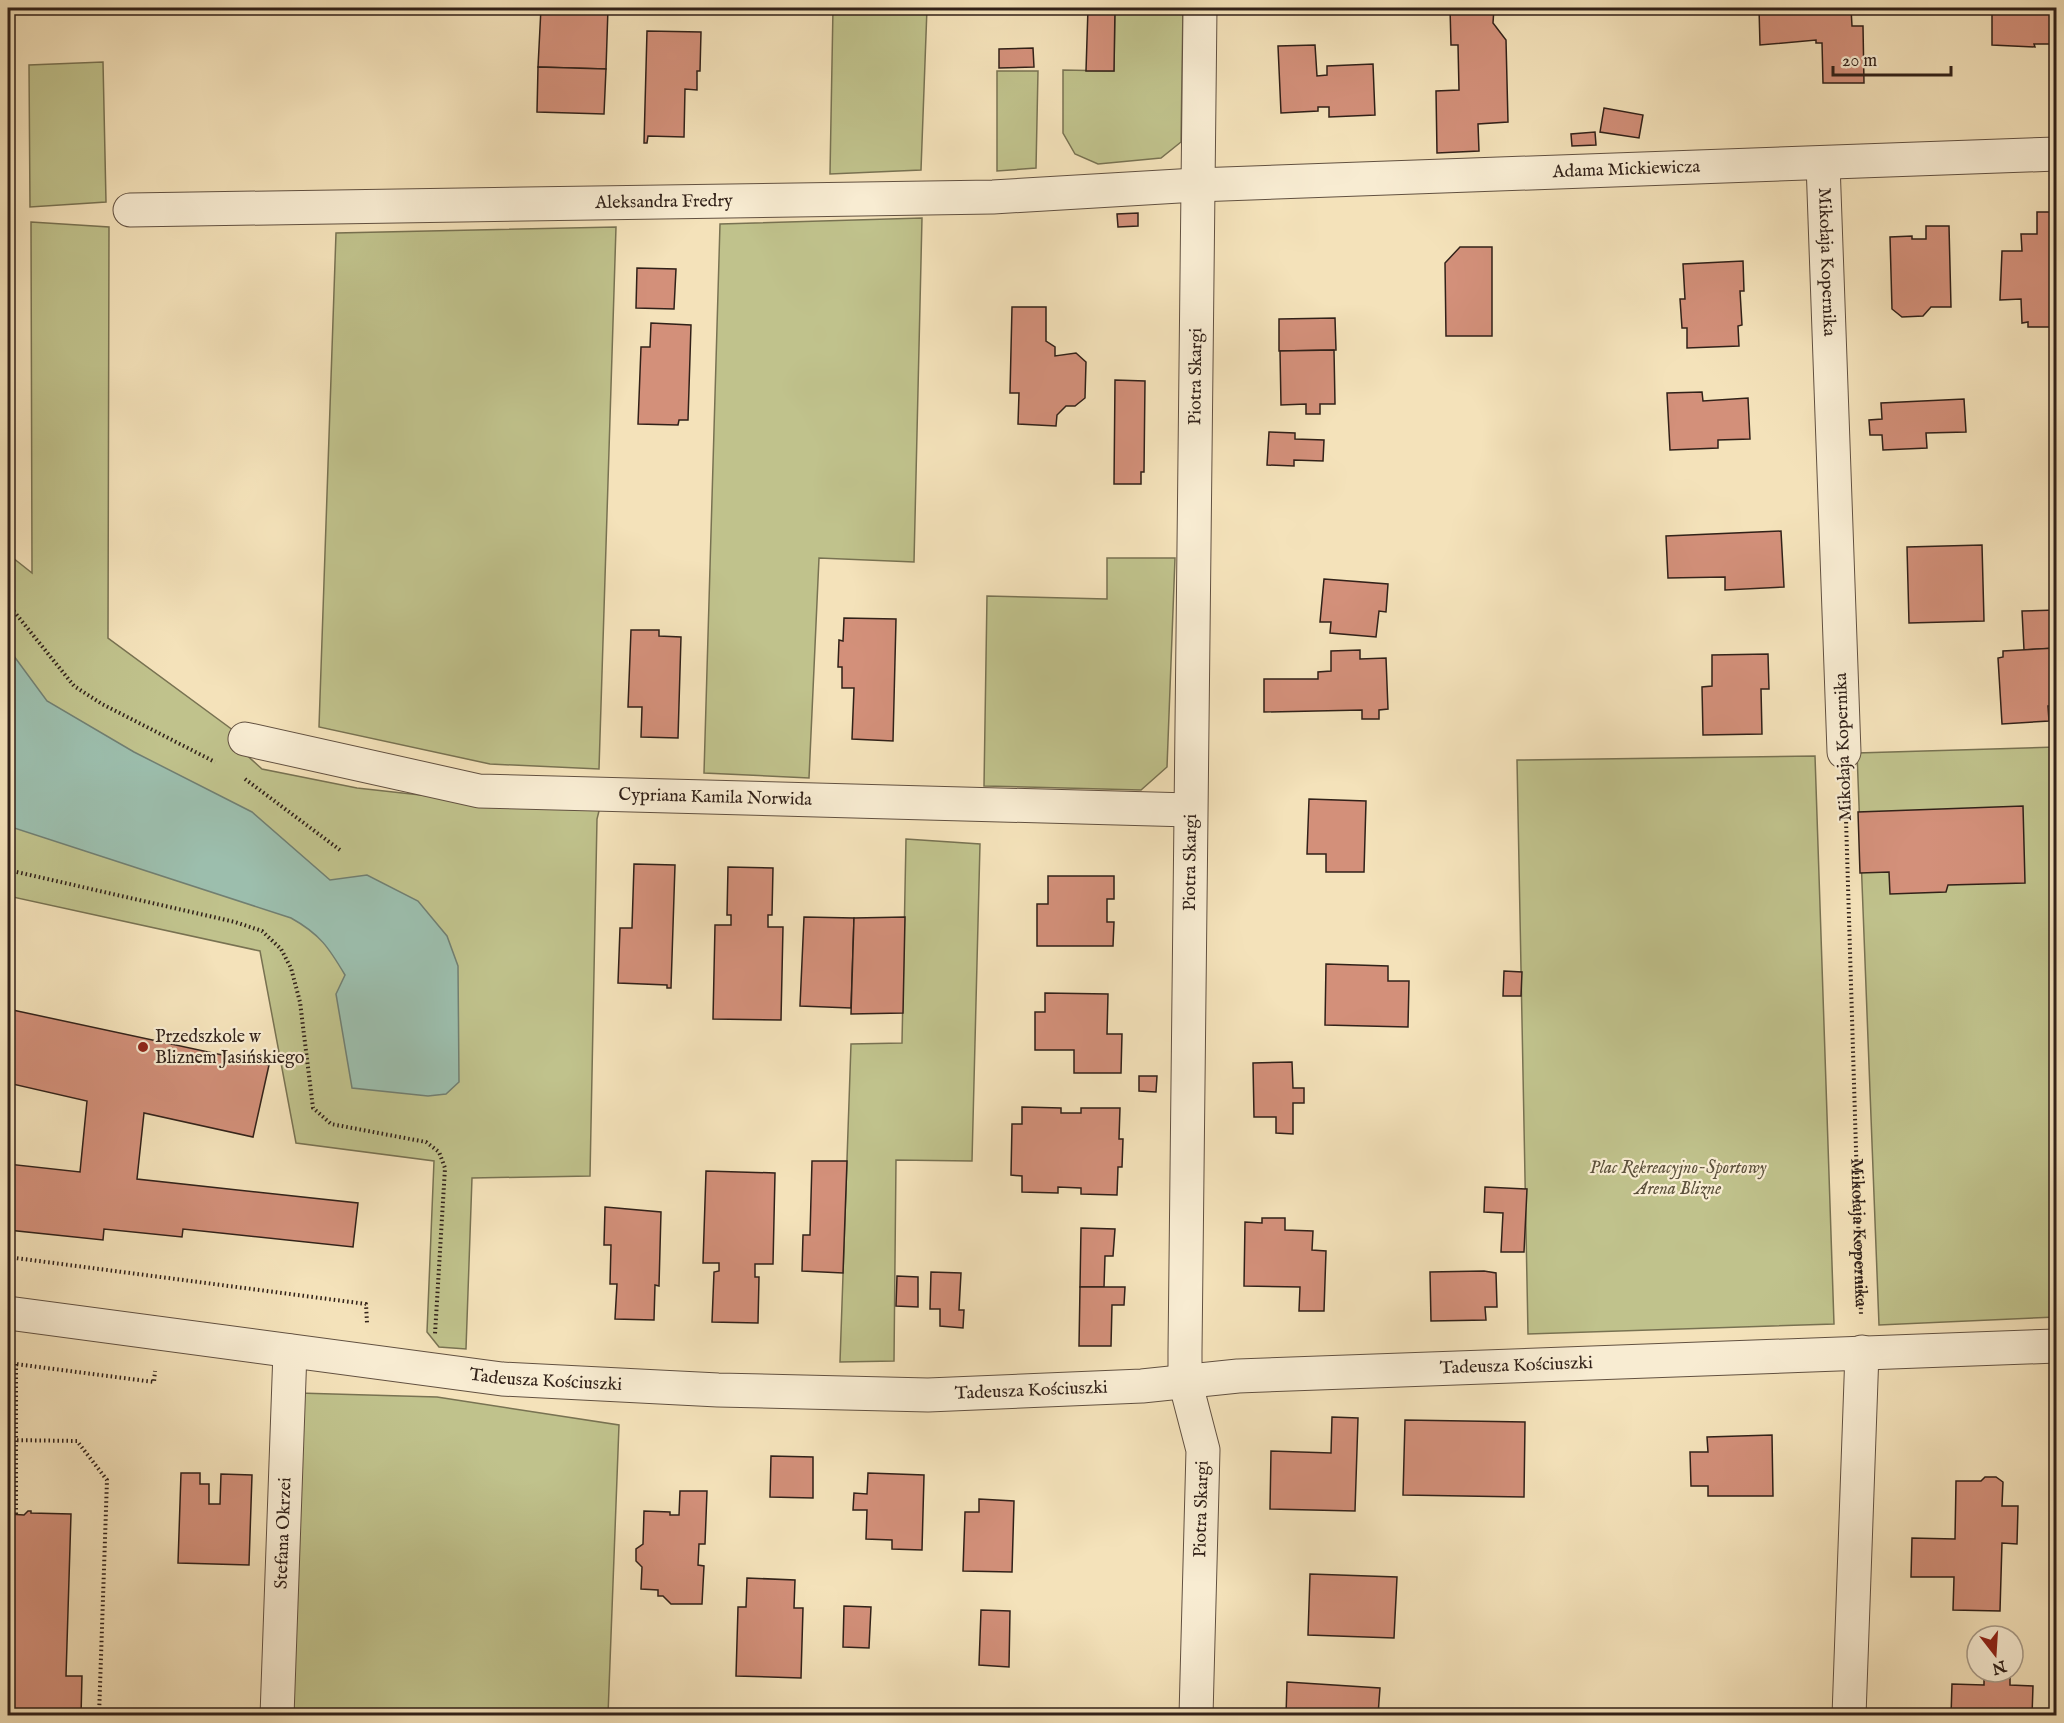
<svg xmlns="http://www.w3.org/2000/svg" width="2064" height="1723" font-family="'IM FELL English',serif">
<rect width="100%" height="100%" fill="#f4e2ba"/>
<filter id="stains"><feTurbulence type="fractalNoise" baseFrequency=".00333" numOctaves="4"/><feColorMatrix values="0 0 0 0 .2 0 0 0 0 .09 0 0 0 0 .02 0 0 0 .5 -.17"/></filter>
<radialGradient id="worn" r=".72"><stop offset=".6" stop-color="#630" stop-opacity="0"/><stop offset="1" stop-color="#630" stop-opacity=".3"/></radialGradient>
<g fill="#c0c28c" stroke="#787252" stroke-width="1.5">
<polygon points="833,8 927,8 921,170 830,174"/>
<polygon points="1115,8 1183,8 1181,142 1161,158 1098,164 1075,154 1063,133 1063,70 1114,71"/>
<polygon points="103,62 106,202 30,207 29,65"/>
<polygon points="997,71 1038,71 1036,168 997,171"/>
<polygon points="922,218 914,562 819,558 809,778 704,773 720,224"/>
<polygon points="31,222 109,227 108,638 245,739 242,751 262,769 357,788 493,803 600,807 597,819 590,1176 472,1178 466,1349 439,1347 427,1332 434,1161 296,1143 260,951 8,896 8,554 32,573"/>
<polygon points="616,227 599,769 490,764 319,727 336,233"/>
<polygon points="1107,558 1175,558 1167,767 1141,790 984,786 987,596 1107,599"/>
<polygon points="2056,747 2056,1317 1879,1325 1857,753"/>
<polygon points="1815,756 1834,1324 1528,1334 1517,760"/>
<polygon points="906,839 980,844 972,1161 896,1160 894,1361 840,1362 851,1044 902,1043"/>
<polygon points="298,1393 437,1397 619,1425 608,1715 287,1716"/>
</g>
<path fill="#9cbead" stroke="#717f72" stroke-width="1.5" d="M8,648L47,701L134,752L252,812L330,880L367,875L418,901L447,936L458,966L459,1082L446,1094L428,1096L352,1088L336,994L345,975C329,948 320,934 291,918L8,826Z"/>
<g fill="#d3907a" stroke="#312119" stroke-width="1.5">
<polygon points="541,8 608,8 606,69 538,67"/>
<polygon points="1088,8 1115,8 1114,71 1086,71"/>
<polygon points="1450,8 1494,8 1493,23 1506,40 1508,122 1478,124 1479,151 1437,153 1436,91 1459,90 1458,45 1451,45"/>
<polygon points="1759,8 1851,8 1852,26 1863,26 1864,83 1823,83 1822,43 1816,43 1816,40 1760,45"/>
<polygon points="1992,8 2056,8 2056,44 2034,44 2035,47 1992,45"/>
<polygon points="647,31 701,32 700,71 697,71 697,90 685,89 684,137 648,136 647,143 644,143"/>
<polygon points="1315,45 1317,76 1327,75 1327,66 1373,64 1375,115 1329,117 1329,107 1318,107 1318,111 1281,113 1278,46"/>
<polygon points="1033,48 1034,67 999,68 999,49"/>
<polygon points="538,67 606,69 604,114 537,112"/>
<polygon points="1604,108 1643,115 1639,138 1600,132"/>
<polygon points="1595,132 1596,145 1572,146 1571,134"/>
<polygon points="2037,212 2056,212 2056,327 2028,327 2028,322 2022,323 2021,299 2000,300 2002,251 2022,251 2021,234 2037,234"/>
<polygon points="1138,213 1138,226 1118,227 1117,214"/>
<polygon points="1926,226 1949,226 1951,307 1931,307 1923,316 1902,317 1892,309 1890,237 1912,236 1912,239 1926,239"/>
<polygon points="1460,247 1492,247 1492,336 1446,336 1445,263"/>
<polygon points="1743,261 1744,291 1740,291 1742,325 1738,326 1739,346 1687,348 1687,328 1682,328 1680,299 1685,299 1683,264"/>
<polygon points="637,268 676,269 674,309 636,308"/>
<polygon points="1012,307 1046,307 1046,341 1055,347 1055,356 1076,353 1086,362 1085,398 1075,406 1066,406 1057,415 1056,426 1018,424 1019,393 1010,393"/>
<polygon points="1335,318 1336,350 1279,351 1279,319"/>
<polygon points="651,323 691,325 688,420 679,420 678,425 638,424 641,347 650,347"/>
<polygon points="1334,350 1335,404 1320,404 1320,414 1306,414 1306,404 1281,405 1280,351"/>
<polygon points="1115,380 1145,381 1144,472 1141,472 1141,484 1114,484"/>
<polygon points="1702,392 1703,401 1748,398 1750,439 1718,440 1718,448 1670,450 1667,393"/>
<polygon points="1964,399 1966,432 1926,433 1927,448 1883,450 1882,435 1870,435 1869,420 1882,419 1881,403"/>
<polygon points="1269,432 1295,433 1295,439 1324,440 1323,461 1294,460 1294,466 1267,465"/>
<polygon points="1781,531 1784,587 1725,590 1725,577 1668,578 1666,536"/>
<polygon points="1982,545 1984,621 1909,623 1907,547"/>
<polygon points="1324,579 1388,584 1386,612 1379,611 1376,637 1330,633 1331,622 1320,622"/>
<polygon points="2056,610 2056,648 2024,650 2022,611"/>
<polygon points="844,618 896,619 893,741 852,739 854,688 842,688 842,667 838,667 839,640 843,641"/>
<polygon points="631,630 659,630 659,636 681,637 678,738 641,737 642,707 628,707"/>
<polygon points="2056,648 2056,706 2048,706 2049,721 2002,724 1998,658 2003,657 2003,651"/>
<polygon points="1360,650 1360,659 1386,658 1388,709 1379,710 1379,719 1362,719 1362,710 1264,712 1264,679 1318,679 1318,672 1331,671 1331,651"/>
<polygon points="1768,654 1769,689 1761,689 1762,734 1703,735 1702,687 1712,686 1712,655"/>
<polygon points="1309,799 1366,801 1364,872 1326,872 1326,854 1307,854"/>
<polygon points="2023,806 2025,883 1948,885 1946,892 1890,894 1889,872 1860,873 1858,812"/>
<polygon points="634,864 675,865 671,988 667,988 667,985 618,983 620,928 632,928"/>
<polygon points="728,867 773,868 772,915 768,915 768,927 783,927 781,1020 713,1019 715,925 731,925 731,915 727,915"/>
<polygon points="1048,876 1114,876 1114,899 1107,899 1107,922 1114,922 1113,946 1037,946 1037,904 1048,904"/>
<polygon points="804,917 854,918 851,1008 800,1006"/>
<polygon points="905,917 903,1013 851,1014 854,918"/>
<polygon points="1326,964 1388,966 1388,981 1409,981 1408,1027 1325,1025"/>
<polygon points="1504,971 1522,972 1521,996 1503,996"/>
<polygon points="1045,993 1108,994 1107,1034 1122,1034 1121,1073 1074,1073 1074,1050 1035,1050 1035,1012 1045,1012"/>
<polygon points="8,1009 269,1065 253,1137 144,1113 137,1179 358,1203 353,1247 183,1229 182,1237 104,1229 103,1240 8,1230 8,1164 80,1172 87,1101 8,1083"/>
<polygon points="1292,1062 1293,1088 1304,1088 1304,1103 1293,1103 1293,1134 1276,1133 1276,1117 1254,1117 1253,1063"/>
<polygon points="1139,1076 1157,1076 1156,1092 1139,1091"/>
<polygon points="1022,1107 1061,1108 1061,1113 1081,1113 1081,1108 1120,1108 1119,1139 1123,1139 1122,1167 1118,1167 1117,1195 1081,1194 1081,1188 1058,1187 1058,1193 1022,1192 1022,1176 1011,1175 1012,1124 1022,1124"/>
<polygon points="812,1161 847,1161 843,1273 802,1271 803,1235 810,1235"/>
<polygon points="706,1171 775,1173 773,1264 755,1264 755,1277 759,1277 758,1323 712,1322 714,1272 719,1271 719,1263 703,1263"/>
<polygon points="1485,1187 1527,1189 1524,1252 1501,1252 1503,1213 1484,1212"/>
<polygon points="605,1207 661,1212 659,1286 655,1285 654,1320 615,1319 617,1284 610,1284 611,1245 604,1245"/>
<polygon points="1262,1218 1285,1218 1285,1230 1313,1231 1312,1250 1326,1251 1324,1311 1299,1311 1300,1287 1244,1286 1245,1222 1262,1223"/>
<polygon points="1081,1228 1115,1229 1113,1256 1105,1256 1104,1287 1080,1287"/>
<polygon points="1484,1271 1496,1273 1497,1307 1485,1307 1486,1320 1431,1321 1430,1272"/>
<polygon points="931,1272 961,1273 959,1310 964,1310 963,1328 940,1326 940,1309 930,1309"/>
<polygon points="897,1276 918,1277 918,1307 896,1306"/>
<polygon points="1080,1287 1125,1287 1124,1305 1112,1305 1111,1346 1079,1346"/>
<polygon points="1332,1417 1358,1418 1355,1511 1270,1509 1271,1451 1331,1453"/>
<polygon points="1405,1420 1525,1422 1524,1497 1403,1495"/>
<polygon points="1772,1435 1773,1496 1708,1496 1708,1486 1691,1486 1690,1452 1708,1452 1707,1437"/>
<polygon points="771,1456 813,1457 813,1498 770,1497"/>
<polygon points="181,1473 200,1473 200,1484 209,1484 209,1504 220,1504 221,1474 252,1475 249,1565 178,1563"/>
<polygon points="868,1473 924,1475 922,1550 892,1549 892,1540 866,1539 867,1510 853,1510 854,1493 867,1494"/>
<polygon points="1985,1477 1996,1477 2003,1482 2002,1506 2018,1506 2017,1544 2002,1543 2000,1611 1953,1610 1954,1577 1911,1577 1912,1538 1955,1539 1956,1481 1981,1481"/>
<polygon points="680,1491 707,1491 705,1544 699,1544 698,1565 704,1566 702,1604 671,1604 663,1596 658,1596 658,1590 641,1589 642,1567 636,1561 636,1549 643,1544 644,1511 670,1512 670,1515 679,1515"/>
<polygon points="979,1499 1014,1501 1012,1572 963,1571 965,1512 979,1512"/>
<polygon points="28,1511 31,1511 31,1513 71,1514 66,1676 82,1676 81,1716 8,1716 8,1514 24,1515"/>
<polygon points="1310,1574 1397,1577 1394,1638 1308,1635"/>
<polygon points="747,1578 795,1580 794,1608 803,1608 801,1678 736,1676 738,1607 746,1607"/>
<polygon points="844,1606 871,1607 869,1648 843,1647"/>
<polygon points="981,1610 1010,1611 1009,1667 979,1665"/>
<polygon points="1984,1674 2010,1675 2010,1685 2033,1686 2032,1716 1951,1716 1952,1684 1984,1685"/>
<polygon points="1287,1682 1380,1688 1378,1715 1286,1716"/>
</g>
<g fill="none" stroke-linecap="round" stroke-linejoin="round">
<defs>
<g id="minor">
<path id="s2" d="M1823,163L1844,752"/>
<path id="s3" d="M130,210L993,197L1196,185L2056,154"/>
<path id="s4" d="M245,739L479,791L1190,810"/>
<path id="s5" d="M8,1313L502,1379L718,1390L928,1395L1142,1386L1238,1376L2056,1346"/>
<path id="s6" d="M277,1716L290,1351"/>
<path id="s7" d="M1196,1716L1203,1450L1185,1381V1352L1200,8"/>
<polyline points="1849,1716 1862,1352"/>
</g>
</defs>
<use href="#minor" stroke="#625141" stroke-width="35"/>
<g stroke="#312119" stroke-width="4" stroke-dasharray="1.5 3" stroke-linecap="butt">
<polyline points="8,604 74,686 102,704 215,762"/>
<polyline points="245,779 340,850"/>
<path id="s1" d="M1845,786L1861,1315"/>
<polyline points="8,870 235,922 262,931 281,949 291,968 300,1002 313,1108 331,1124 426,1142 439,1152 445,1168 435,1334"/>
<polyline points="8,1257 366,1304 367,1323"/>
<polyline points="8,1363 154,1382 155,1371"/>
<polyline points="16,1364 16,1514"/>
<polyline points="8,1440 77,1441 107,1480 99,1716"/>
</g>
<use href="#minor" stroke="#f8ecd2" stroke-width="33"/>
</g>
<circle fill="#8f2418" stroke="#f8ecd2" stroke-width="2" cx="143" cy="1047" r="6"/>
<g text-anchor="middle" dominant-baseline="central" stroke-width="4.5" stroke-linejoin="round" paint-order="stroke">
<g font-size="18" fill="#312119" stroke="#f8ecd2">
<text stroke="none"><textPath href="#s3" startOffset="1497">Adama Mickiewicza</textPath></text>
<text stroke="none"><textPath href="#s3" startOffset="534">Aleksandra Fredry</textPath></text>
<text stroke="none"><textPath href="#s2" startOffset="99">Mikołaja Kopernika</textPath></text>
<text stroke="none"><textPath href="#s7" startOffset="1342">Piotra Skargi</textPath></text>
<text transform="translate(1844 747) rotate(-92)">Mikołaja Kopernika</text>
<text stroke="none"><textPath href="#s4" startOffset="476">Cypriana Kamila Norwida</textPath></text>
<text stroke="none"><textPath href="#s7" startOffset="856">Piotra Skargi</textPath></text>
<text stroke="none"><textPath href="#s1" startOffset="447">Mikołaja Kopernika</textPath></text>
<text stroke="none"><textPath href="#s5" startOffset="1514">Tadeusza Kościuszki</textPath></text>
<text stroke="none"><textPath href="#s5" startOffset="542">Tadeusza Kościuszki</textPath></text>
<text stroke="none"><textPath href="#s5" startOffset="1028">Tadeusza Kościuszki</textPath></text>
<text stroke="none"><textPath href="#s7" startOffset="207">Piotra Skargi</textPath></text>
<text stroke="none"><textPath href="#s6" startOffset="183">Stefana Okrzei</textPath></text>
</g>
<g font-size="18" fill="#312119" stroke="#f8ecd2" text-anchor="start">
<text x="155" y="1037">Przedszkole w<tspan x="155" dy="21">Bliznem Jasińskiego</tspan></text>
</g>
<g font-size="18" font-style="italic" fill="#5c513c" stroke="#f8ecd2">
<text x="1678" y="1168">Plac Rekreacyjno-Sportowy<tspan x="1678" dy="21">Arena Blizne</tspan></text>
</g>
</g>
<rect width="2064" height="1723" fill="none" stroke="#f4e2ba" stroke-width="30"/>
<rect x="9" y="9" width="2046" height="1705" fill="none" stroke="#312119" stroke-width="3"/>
<rect x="15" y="15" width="2034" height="1693" fill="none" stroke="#312119" stroke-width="1.5"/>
<g transform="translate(1995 1654) rotate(163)"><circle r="28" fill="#f8ecd2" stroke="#a89b88" stroke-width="1.5"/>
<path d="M0-4.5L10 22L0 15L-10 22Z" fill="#8f2418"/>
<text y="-9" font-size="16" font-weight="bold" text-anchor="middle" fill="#312119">N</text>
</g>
<path d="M1833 66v9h118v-9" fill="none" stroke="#312119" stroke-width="3"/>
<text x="1842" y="66" font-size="18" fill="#312119" stroke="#f8ecd2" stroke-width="4.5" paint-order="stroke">20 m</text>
<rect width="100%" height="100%" filter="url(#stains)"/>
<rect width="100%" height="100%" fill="url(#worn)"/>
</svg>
